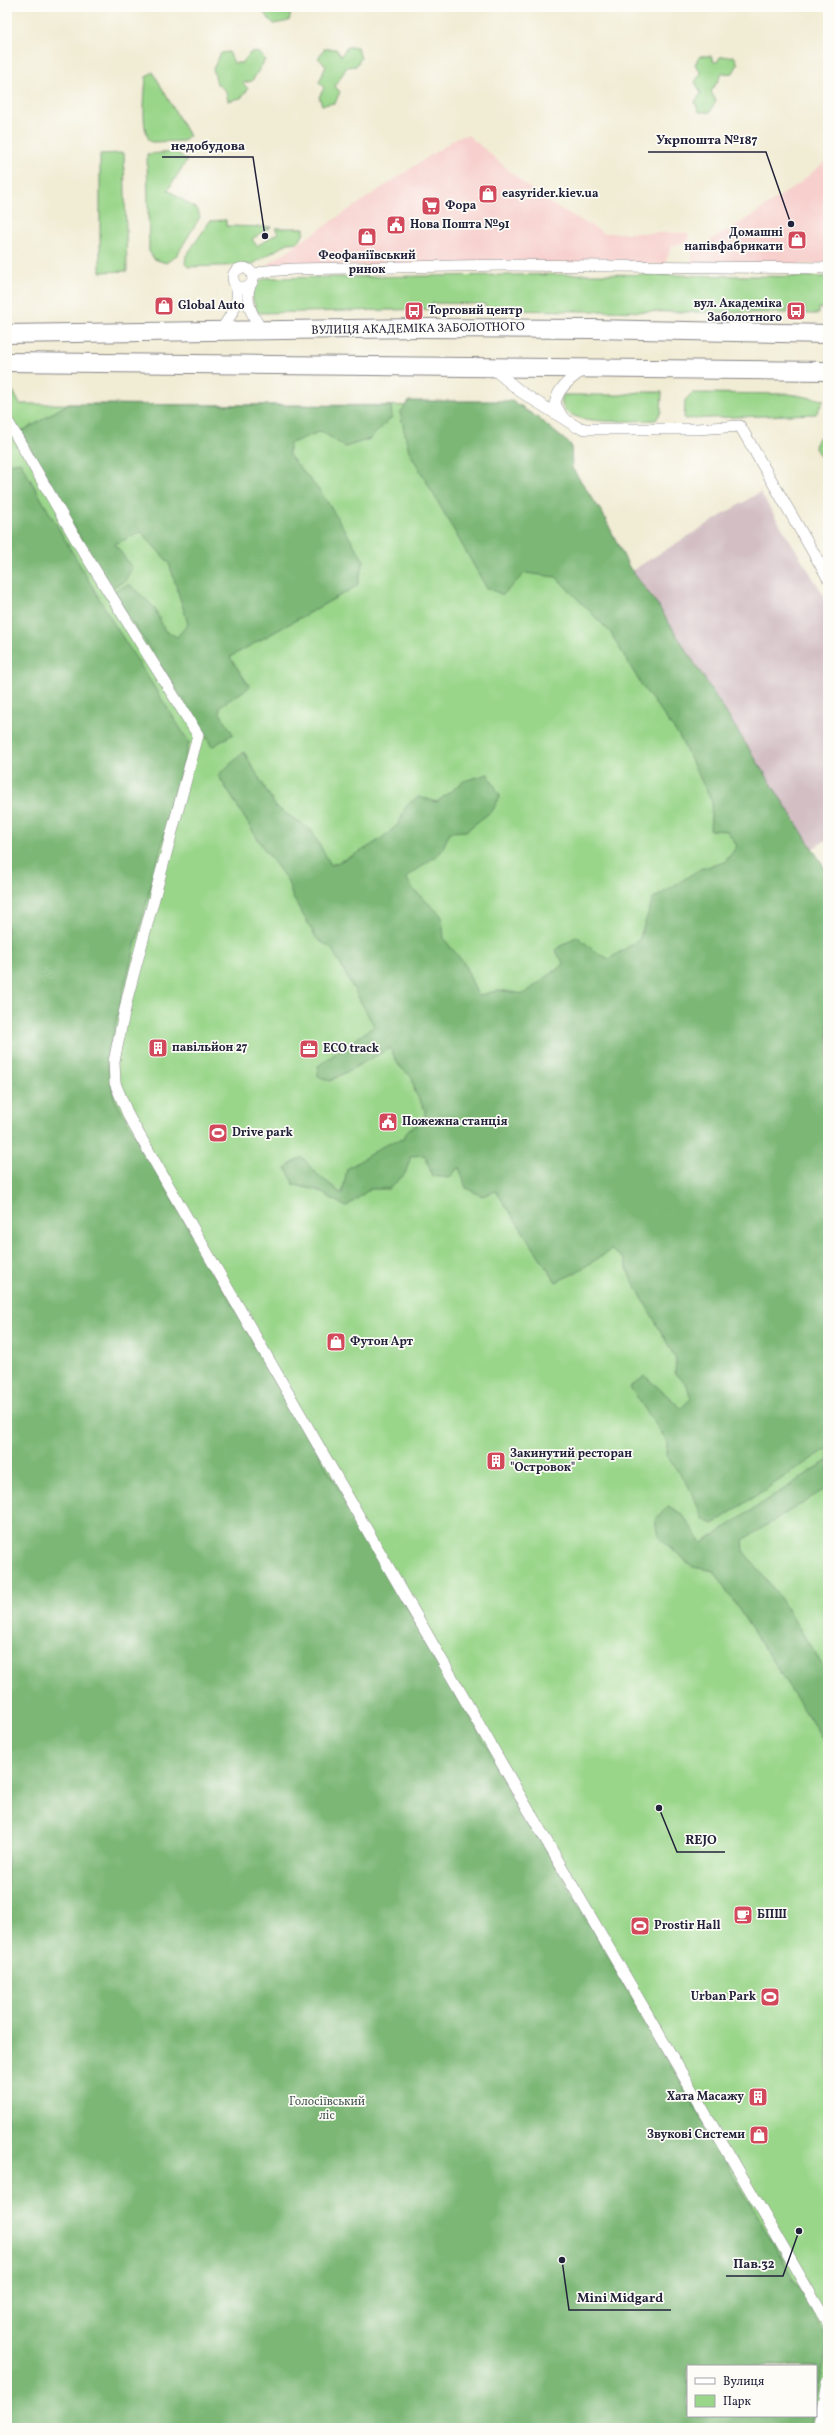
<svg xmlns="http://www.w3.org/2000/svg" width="835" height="2435" font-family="Vollkorn,serif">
<rect width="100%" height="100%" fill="#fdfcf7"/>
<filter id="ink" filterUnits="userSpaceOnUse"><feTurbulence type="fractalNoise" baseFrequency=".025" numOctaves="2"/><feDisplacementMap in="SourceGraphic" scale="8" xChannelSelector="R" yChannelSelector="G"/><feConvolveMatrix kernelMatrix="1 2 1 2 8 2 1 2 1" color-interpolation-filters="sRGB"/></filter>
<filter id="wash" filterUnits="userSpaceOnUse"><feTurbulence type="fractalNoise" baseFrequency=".012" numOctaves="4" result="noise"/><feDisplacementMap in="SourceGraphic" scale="16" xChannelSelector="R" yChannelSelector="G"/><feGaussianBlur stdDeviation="0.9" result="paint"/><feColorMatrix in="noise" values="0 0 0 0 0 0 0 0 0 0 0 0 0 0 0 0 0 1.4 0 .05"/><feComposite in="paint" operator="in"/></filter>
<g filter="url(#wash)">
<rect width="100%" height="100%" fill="#f1ecd4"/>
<g fill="#f7d0cd">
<polygon points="468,135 542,199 604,233 688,233 689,241 672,246 665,264 265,266 458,137"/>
<polygon points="828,159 828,264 692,265 692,251 750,217 800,183"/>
</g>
<polygon fill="#d2bec3" points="760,492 828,602 828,839 804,854 628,573"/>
<g fill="#9ad68a" stroke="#5e7c62" fill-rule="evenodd">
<polygon points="263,7 292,7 289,21 274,24 265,15"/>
<polygon points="347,47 357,47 361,58 356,66 347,67 335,86 340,92 335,103 322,105 319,97 324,88 319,82 326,66 318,58 324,49 336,49 341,56"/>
<polygon points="229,52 234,63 242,63 251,52 260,53 265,60 252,81 243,83 248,89 241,98 228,101 226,91 217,84 213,69 221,53"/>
<polygon points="700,56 711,56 714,62 717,62 720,57 734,56 738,64 733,73 722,74 711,92 716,101 710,112 699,112 695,102 701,93 695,82 701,73 695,64"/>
<path d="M153,72L189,136L183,141L151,142C140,131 145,93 146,77Z"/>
<polygon points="176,152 187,160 168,190 198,210 200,217 177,255 166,263 154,259 149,251 147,154"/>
<polygon points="124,153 127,271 100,272 100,154"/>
<polygon points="226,220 226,226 271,227 252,239 257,246 278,233 275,228 304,228 304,233 299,242 288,243 251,265 188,267 185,264 186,256 210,221"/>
<polygon points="593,274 828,277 828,308 819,308 819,314 806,314 805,308 788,308 788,313 486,310 485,304 432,303 432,309 262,313 257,312 251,293 253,285 266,278"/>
<path d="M13,391L20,404L522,406L828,898V2428H7V394ZM688,2366H816V2416H688Z"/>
<path d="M640,392H662L661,412L656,420C638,420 550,430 563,395H620Z"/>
<polygon points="692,393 789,394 824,400 816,414 684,419 685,400"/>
<polygon points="828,431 828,470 815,448 817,439"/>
</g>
<g fill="#7bb776" stroke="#4e6c58">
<path d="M409,401H512L538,418L571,445L572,468L603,514L629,567L657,604L828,873V1448L713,1524L704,1520L688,1485L666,1455L667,1441L630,1387L645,1376L681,1408L691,1399L687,1385L675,1374L676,1359L630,1276L624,1259L611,1250L575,1273L556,1282L496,1191L482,1196L466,1188L459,1167L449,1178L432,1176L425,1155L411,1156L405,1174L389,1189H370L346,1207L317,1190L294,1185L286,1167L302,1157L317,1174L342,1194L347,1169L388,1143L403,1139L409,1129L425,1120V1110L415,1092L412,1077L399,1066L390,1048L330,1081L318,1076V1066L374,1026L332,949L317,939L292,896L288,881L262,846L218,775L244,752L276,807L311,830L331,865C354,856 377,844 395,827C408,815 397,808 419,797L437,802L464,781L488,774L500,796L493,810L466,831L450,832L441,852L406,878L414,890L442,916L444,939L464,963L478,996L498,990L524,994L564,964L555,950L577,936L593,950L609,959L639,940L653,899L700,869L725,862L737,846L727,831L710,830L712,802L679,736L642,686L610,632L556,577L525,573L503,595L486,587L409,451L400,413Z"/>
<path d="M69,404L391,406L392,417L370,439L345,447L321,431L289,444V455L323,495L364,561L357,586L230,657L250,687L220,706V713L233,734L212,747L197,720L112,592L129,584L154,607L165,631L177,637L188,624L169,563L141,532L115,544L132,568L125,581L109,589L21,431C39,424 51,412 69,404Z"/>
<polygon points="20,462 114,624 189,742 123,992 107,1061 115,1100 828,2339 816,2399 816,2366 688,2366 688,2416 813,2416 810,2428 7,2428 7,464"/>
<polygon points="828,1460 828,1487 743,1540 744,1552 777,1593 828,1674 828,1747 714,1571 693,1567 671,1548 658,1537 655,1520 668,1506 682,1514 702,1543"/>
</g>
</g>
<g filter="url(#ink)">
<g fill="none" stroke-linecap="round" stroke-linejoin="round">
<defs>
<g id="minor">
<circle cx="243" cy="278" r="10"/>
<polyline points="252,275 266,271 294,269 505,265 828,268"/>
<path d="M250,285C244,303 253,316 262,331"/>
<path d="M220,332C230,316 241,304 236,286"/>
<polyline points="491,367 521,392 577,427 586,429 697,429 740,426 828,578"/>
<path d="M563,418L555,404C558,387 571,379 584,369"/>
<polyline points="7,420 77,541 198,735 128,995 114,1061 115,1083 129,1117 525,1804 828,2324"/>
<polyline points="820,2428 828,2381"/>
</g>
<g id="trunk">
<polyline points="7,334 420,328 592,329 828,334"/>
<polyline points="7,362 828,371"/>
</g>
</defs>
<use href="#minor" stroke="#8a8788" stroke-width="12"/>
<use href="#trunk" stroke="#8a8788" stroke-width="20"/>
<use href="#minor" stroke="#fff" stroke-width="11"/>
<use href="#trunk" stroke="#fff" stroke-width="18"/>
</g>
</g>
<defs>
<symbol id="shop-square" viewBox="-11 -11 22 22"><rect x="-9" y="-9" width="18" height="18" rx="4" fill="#d1495b" stroke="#fdfcf7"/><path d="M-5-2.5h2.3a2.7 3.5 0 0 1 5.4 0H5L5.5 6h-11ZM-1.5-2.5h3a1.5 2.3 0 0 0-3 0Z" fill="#fff"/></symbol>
<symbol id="supermarket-square" viewBox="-11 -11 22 22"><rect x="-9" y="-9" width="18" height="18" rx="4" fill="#d1495b" stroke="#fdfcf7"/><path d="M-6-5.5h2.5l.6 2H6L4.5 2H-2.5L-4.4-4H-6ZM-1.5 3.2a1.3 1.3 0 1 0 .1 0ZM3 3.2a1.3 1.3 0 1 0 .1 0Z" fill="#fff"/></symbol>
<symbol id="civic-square" viewBox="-11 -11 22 22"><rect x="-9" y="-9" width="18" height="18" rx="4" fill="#d1495b" stroke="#fdfcf7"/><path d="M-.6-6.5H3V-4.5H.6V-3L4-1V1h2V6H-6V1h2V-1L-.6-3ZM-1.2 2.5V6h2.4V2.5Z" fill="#fff"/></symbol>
<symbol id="bus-square" viewBox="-11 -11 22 22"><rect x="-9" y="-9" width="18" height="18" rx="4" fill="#d1495b" stroke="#fdfcf7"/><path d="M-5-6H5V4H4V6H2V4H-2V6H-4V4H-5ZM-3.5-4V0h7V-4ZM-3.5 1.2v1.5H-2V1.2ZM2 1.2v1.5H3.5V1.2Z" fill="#fff"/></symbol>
<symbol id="building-square" viewBox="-11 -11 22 22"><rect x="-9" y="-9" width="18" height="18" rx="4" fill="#d1495b" stroke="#fdfcf7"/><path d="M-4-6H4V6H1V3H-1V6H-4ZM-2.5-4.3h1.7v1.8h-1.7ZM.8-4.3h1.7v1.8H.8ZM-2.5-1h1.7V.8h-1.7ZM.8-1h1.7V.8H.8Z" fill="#fff"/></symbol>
<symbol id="office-square" viewBox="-11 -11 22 22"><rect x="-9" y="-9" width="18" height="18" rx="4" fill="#d1495b" stroke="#fdfcf7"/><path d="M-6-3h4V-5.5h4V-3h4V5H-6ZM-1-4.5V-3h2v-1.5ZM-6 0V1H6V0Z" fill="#fff"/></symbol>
<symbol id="stadium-square" viewBox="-11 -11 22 22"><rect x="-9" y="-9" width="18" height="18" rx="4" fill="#d1495b" stroke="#fdfcf7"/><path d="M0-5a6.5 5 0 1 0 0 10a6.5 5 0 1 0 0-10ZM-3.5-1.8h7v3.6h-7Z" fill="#fff"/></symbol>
<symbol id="cafe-square" viewBox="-11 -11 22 22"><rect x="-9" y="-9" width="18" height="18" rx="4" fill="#d1495b" stroke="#fdfcf7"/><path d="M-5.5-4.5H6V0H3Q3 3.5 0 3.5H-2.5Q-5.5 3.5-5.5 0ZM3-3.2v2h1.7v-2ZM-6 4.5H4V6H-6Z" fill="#fff"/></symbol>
</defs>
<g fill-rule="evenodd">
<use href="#shop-square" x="477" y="183" width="22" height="22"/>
<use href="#supermarket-square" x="420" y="195" width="22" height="22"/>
<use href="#civic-square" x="385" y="214" width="22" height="22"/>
<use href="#shop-square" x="356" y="226" width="22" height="22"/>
<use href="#shop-square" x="786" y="229" width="22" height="22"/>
<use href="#shop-square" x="153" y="295" width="22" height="22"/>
<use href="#bus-square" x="403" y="300" width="22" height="22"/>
<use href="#bus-square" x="785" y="300" width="22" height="22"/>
<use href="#building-square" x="147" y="1037" width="22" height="22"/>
<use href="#office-square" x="298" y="1038" width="22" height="22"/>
<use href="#civic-square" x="377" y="1111" width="22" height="22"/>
<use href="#stadium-square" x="207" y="1122" width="22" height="22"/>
<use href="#shop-square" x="325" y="1331" width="22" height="22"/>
<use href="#building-square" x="485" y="1450" width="22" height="22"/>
<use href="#cafe-square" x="732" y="1904" width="22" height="22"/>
<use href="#stadium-square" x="629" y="1915" width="22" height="22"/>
<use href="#stadium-square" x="759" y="1986" width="22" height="22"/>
<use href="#building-square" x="747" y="2086" width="22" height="22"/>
<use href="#shop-square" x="748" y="2124" width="22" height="22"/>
</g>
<g text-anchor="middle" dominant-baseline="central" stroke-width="3.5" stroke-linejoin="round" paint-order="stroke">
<g font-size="12" font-weight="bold" fill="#22223b" stroke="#fdfcf7" text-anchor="start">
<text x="502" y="194">easyrider.kiev.ua</text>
<text x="445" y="206">Фора</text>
<text x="410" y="225">Нова Пошта №91</text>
<text x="783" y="233" text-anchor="end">Домашні<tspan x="783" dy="14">напівфабрикати</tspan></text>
<text x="367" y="256" text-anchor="middle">Феофаніївський<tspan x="367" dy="14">ринок</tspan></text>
<text x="782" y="304" text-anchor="end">вул. Академіка<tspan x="782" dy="14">Заболотного</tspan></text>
<text x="178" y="306">Global Auto</text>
<text x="428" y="311">Торговий центр</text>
<text x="172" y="1048">павільйон 27</text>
<text x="323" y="1049">ECO track</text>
<text x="402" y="1122">Пожежна станція</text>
<text x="232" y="1133">Drive park</text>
<text x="350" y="1342">Футон Арт</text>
<text x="510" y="1454">Закинутий ресторан<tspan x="510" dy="14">"Островок"</tspan></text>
<text x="757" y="1915">БПШ</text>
<text x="654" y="1926">Prostir Hall</text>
<text x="756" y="1997" text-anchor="end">Urban Park</text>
<text x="744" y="2097" text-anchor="end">Хата Масажу</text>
<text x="745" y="2135" text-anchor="end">Звукові Системи</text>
</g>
<g font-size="12" fill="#22223b" stroke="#fdfcf7">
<text transform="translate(418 329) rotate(-1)">ВУЛИЦЯ АКАДЕМІКА ЗАБОЛОТНОГО</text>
</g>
<g font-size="12" fill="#465853" stroke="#fdfcf7">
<text x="327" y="2102">Голосіївський<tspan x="327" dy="14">ліс</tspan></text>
</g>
</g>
<path fill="none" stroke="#22223b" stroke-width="1.5" d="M791 224L766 152H648M265 236L253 157H162M659 1808L677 1852H725M799 2231L783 2276H726M562 2260L569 2310H671"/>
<g fill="#22223b" stroke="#fdfcf7" stroke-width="1.5">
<circle cx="791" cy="224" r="4"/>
<circle cx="265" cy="236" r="4"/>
<circle cx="659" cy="1808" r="4"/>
<circle cx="799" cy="2231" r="4"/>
<circle cx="562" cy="2260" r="4"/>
</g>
<g font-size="13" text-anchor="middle" font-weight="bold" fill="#22223b" stroke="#fdfcf7" stroke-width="3.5" stroke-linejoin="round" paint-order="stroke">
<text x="707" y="144">Укрпошта №187</text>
<text x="208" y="150">недобудова</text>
<text x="701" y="1844">REJO</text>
<text x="754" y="2268">Пав.32</text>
<text x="620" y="2302">Mini Midgard</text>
</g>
<rect width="835" height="2435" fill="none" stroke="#fdfcf7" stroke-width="24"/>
<rect x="687" y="2365" width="130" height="52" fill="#fdfcf7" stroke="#a5a5ac"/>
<rect x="695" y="2378" width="20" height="6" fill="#ffffff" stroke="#a5a5ac"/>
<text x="723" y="2385" font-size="12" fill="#22223b">Вулиця</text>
<rect x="695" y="2395" width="20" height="12" fill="#9ad68a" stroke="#a5a5ac"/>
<text x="723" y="2405" font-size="12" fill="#22223b">Парк</text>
</svg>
